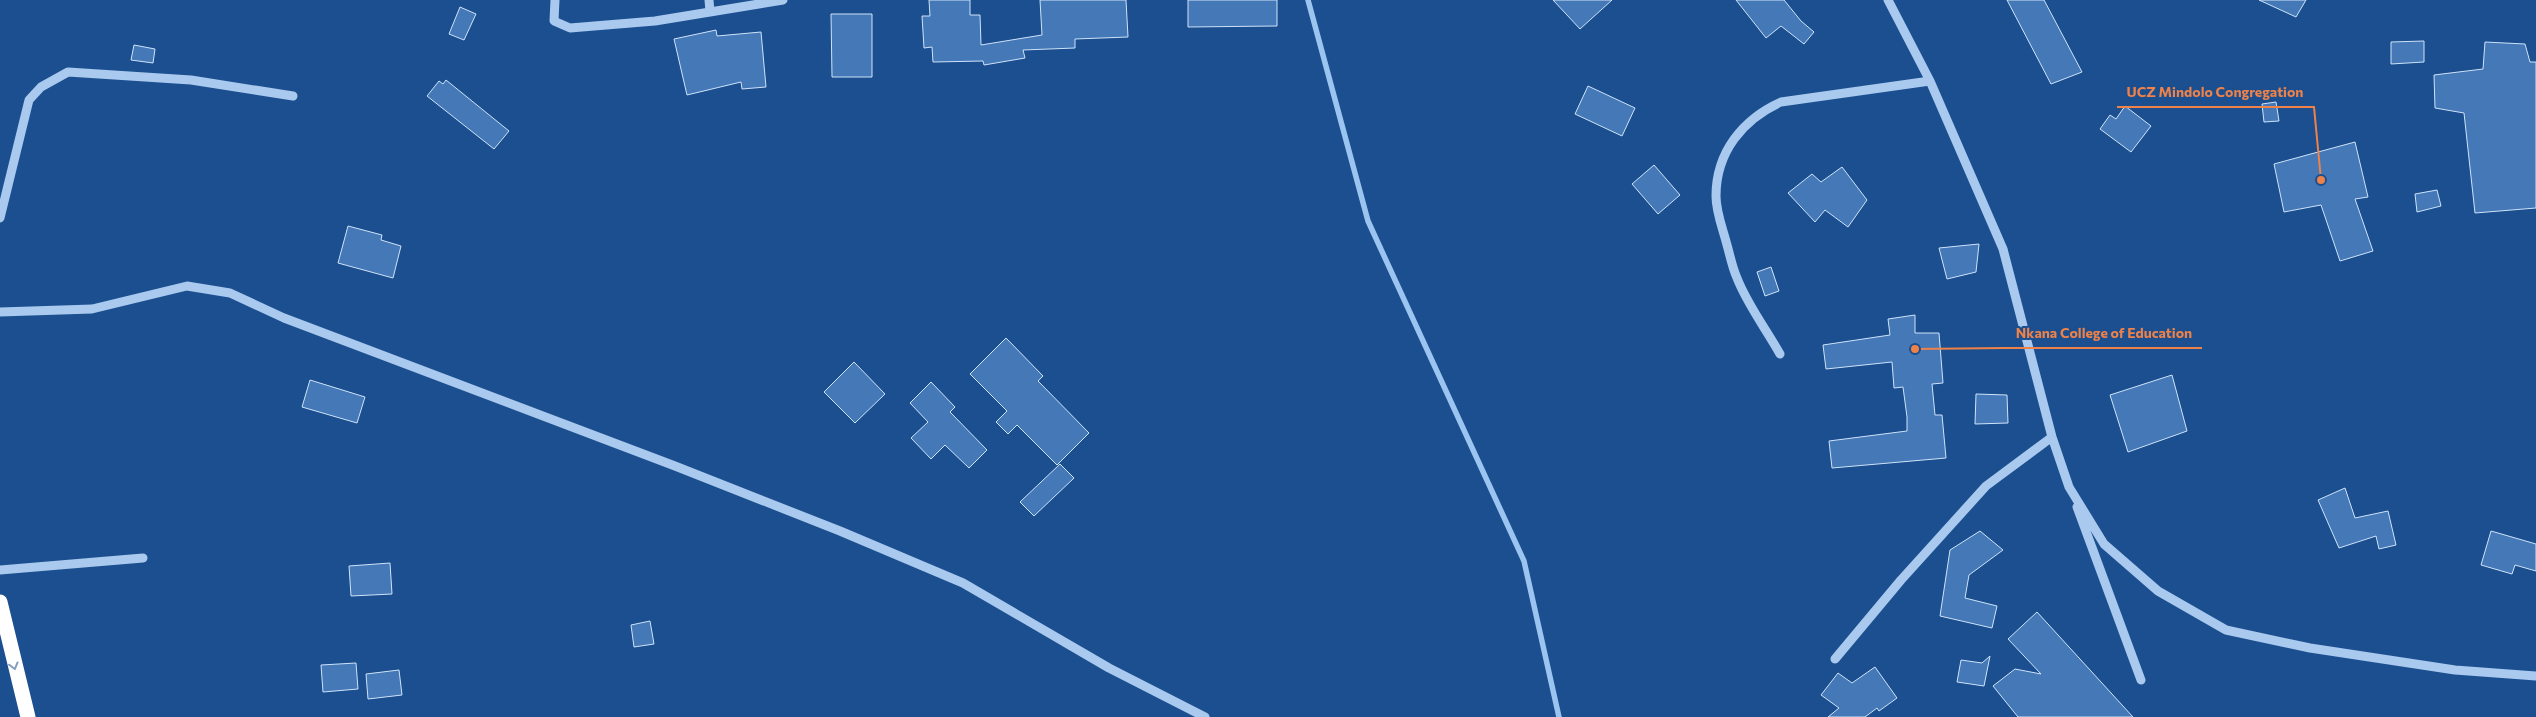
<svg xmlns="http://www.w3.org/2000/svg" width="2536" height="717" font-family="Commissioner,sans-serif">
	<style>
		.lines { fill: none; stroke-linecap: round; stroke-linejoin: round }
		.stream { stroke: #9cc4f0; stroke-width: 5.5 }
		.building { fill: #4478b7; stroke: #cfe3fa }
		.minor { stroke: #a9c9ee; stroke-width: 9 }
		.highway { stroke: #fff; stroke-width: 15 }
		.oneway { stroke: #829ec1 }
		.leader { fill: none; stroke: #ee8249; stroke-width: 2 }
		.callout-dot { fill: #ee8249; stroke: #1b4f8f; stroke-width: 2 }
		.callout-label { font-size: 14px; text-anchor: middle; font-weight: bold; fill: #ee8249; stroke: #1b4f8f; stroke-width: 4; stroke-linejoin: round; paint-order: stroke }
	</style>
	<rect width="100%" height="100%" fill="#1b4f8f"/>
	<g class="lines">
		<path class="stream" d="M 1308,0 L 1368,221 L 1524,561 L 1559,717"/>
	</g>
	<path class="building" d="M 929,0 L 970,0 L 970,15 L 980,15 L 981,45 L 1042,35 L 1040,0 L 1126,0 L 1128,37 L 1075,39 L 1075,48 L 1023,50 L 1025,58 L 984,65 L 983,61 L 933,62 L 932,47 L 924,48 L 922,16 L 930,16 Z
		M 1188,0 L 1277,0 L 1277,26 L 1188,27 Z
		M 1553,0 L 1612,0 L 1580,29 Z
		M 1736,0 L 1784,0 L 1801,21 L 1814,32 L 1804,44 L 1781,26 L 1766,38 Z
		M 2007,0 L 2044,0 L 2082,72 L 2051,84 Z
		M 2259,0 L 2306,0 L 2296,17 Z
		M 460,7 L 476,14 L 464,40 L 449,34 Z
		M 831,14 L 872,14 L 872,77 L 832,77 Z
		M 716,30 L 717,36 L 761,32 L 766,87 L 742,89 L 741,82 L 687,95 L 674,39 Z
		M 2424,41 L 2424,62 L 2391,64 L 2391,42 Z
		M 2485,42 L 2525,44 L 2530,62 L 2536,62 L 2536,208 L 2475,213 L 2464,113 L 2435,108 L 2434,75 L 2483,69 Z
		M 134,45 L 155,49 L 153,63 L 131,60 Z
		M 446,80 L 509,131 L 494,149 L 427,96 L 439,81 L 443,84 Z
		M 1588,86 L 1635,108 L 1622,136 L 1575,114 Z
		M 2276,102 L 2279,121 L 2264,122 L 2262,104 Z
		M 2125,106 L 2151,126 L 2131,152 L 2100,129 L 2110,115 L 2116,119 Z
		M 2355,142 L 2368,197 L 2355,199 L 2373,251 L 2340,261 L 2321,205 L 2284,212 L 2274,164 Z
		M 1654,165 L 1680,195 L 1658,214 L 1632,184 Z
		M 1842,167 L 1867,200 L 1848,227 L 1825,210 L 1815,222 L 1788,193 L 1812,174 L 1821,182 Z
		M 2437,190 L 2441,206 L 2417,212 L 2415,194 Z
		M 348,226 L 382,235 L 381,240 L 401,246 L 393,278 L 338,263 Z
		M 1979,244 L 1976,272 L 1947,279 L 1939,248 Z
		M 1771,267 L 1779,291 L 1765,296 L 1757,272 Z
		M 1915,315 L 1915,333 L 1939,333 L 1943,383 L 1932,384 L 1935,415 L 1942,415 L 1946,458 L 1832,468 L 1829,441 L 1907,431 L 1907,417 L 1903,387 L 1894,388 L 1892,362 L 1826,369 L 1823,345 L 1890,335 L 1888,319 Z
		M 1006,338 L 1043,376 L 1038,381 L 1089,433 L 1057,465 L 1017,425 L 1008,434 L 996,422 L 1007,411 L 970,374 Z
		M 854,362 L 885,394 L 855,423 L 824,392 Z
		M 2172,375 L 2187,431 L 2128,452 L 2110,395 Z
		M 310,380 L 365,397 L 357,423 L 302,407 Z
		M 931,382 L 955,407 L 950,412 L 987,450 L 969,468 L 945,445 L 931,459 L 911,438 L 928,422 L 910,403 Z
		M 1976,394 L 2007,395 L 2008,423 L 1975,424 Z
		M 1060,464 L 1074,478 L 1034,516 L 1020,502 Z
		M 2345,488 L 2355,518 L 2388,511 L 2396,545 L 2379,549 L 2376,536 L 2339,548 L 2318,500 Z
		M 1980,531 L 2003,550 L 1969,575 L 1965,598 L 1997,606 L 1992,628 L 1940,616 L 1950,550 Z
		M 2491,531 L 2536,544 L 2536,571 L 2515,565 L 2512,574 L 2481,565 Z
		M 390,563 L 392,594 L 351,596 L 349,566 Z
		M 2037,612 L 2133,717 L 2018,717 L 1993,686 L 2015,669 L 2041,674 L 2008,639 Z
		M 650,621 L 654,644 L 634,647 L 631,625 Z
		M 1990,656 L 1984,686 L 1957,682 L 1961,660 L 1982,663 Z
		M 356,663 L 358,689 L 323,692 L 321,665 Z
		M 1875,667 L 1897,698 L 1879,711 L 1877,708 L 1865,717 L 1828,717 L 1839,708 L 1821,695 L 1838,673 L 1852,683 Z
		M 399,670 L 402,695 L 368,699 L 366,674 Z"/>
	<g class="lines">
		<path class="minor" d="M 555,0 L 554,21 L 570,28 L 655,21 L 783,0
			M 709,0 L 710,12
			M 1888,0 L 1930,81 L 2003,249 L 2052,437 L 2069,487 L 2104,544 L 2158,591 L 2226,630 L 2310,648 L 2455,670 L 2536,676
			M 0,218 L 29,100 L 41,87 L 68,72 L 191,80 L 293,96
			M 0,312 L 92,309 L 187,286 L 230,293 L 284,318 L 675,466 L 840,531 L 963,583 L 1109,668 L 1205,717
			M 1780,354 C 1766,329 1747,304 1737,278 C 1732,267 1730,255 1727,245 C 1723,229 1716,213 1716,196 C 1716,152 1743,119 1781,102 L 1930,81
			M 2077,507 L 2141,680
			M 0,570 L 143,558
			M 1835,659 L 1901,580 L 1986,486 L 2052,437"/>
		<path class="highway" d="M 0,602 L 28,717"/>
	</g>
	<defs><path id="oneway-chevron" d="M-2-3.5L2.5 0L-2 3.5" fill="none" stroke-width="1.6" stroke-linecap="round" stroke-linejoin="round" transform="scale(1.25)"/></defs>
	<use class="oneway" href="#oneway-chevron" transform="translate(14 666) rotate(75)"/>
	<path class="leader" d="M2321 180L2314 107H2117M1915 349L2005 348H2202"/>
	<g class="callout-dot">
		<circle cx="2321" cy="180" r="5"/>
		<circle cx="1915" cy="349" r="5"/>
	</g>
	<g class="callout-label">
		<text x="2215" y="97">UCZ Mindolo Congregation</text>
		<text x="2104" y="338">Nkana College of Education</text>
	</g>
</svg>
